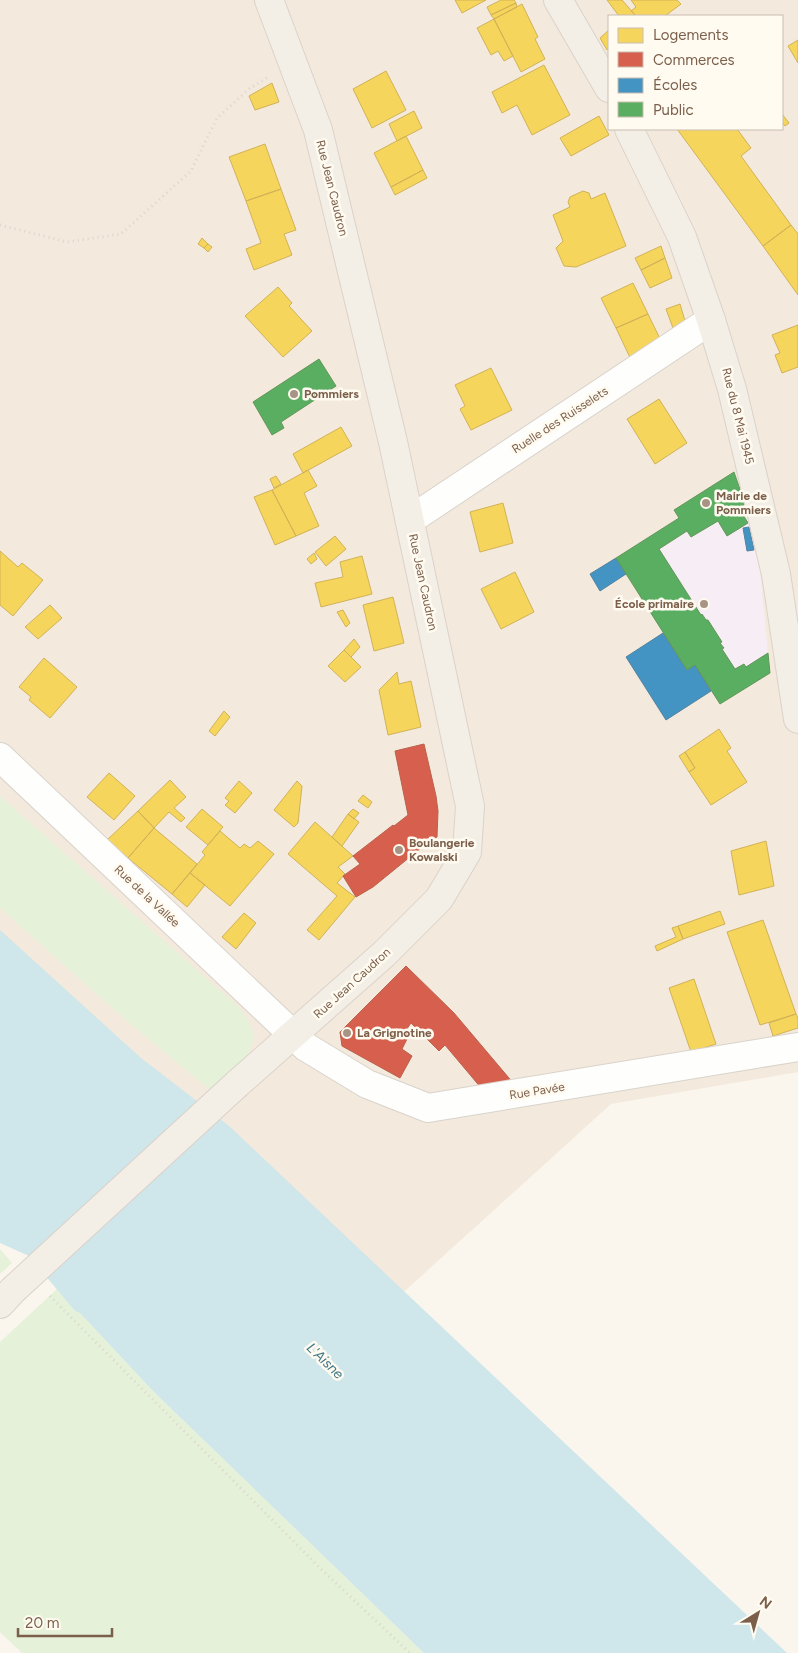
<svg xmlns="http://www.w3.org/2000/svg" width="798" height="1653" font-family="Figtree,sans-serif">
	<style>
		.residential { fill: #f3e9dc; fill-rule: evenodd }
		.education { fill: #f7edf5 }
		.green { fill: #e5f1d8 }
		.water { fill: #cfe6ea }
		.homes { fill: #f6d55c; stroke: #d1b257 }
		.shops { fill: #d6604d; stroke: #bb604c }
		.schools { fill: #4393c3; stroke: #54839f }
		.public { fill: #5aae61; stroke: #64965a }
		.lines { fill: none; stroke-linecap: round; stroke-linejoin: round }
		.minor-casing { stroke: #d9d3cc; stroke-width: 30 }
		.major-casing { stroke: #dbd2ca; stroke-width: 30 }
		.path { stroke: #ddd6cf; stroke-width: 3; stroke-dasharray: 1 4; stroke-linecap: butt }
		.minor { stroke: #fefefc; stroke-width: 28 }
		.major { stroke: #f4efe6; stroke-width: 28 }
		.major-bridge-casing { stroke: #dbd2ca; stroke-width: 30; stroke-linecap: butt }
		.major-bridge { stroke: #f4efe6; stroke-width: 28 }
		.poi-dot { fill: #a79484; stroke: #fffbf1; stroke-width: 2 }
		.labels { text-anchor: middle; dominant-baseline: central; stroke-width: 5; stroke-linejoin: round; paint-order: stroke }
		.street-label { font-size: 12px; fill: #7b5f4b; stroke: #fffbf1 }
		.poi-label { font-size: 12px; font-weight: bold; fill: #7b5f4b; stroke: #fffbf1; text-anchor: start }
		.water-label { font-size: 14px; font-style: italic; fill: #3f7787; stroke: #fffbf1 }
	</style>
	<rect width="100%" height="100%" fill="#faf6ee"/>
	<path class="residential" d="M 0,0 L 798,0 L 798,1072 L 611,1104 L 310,1377 L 0,1115 ZM 609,16 L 782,16 L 782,129 L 609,129 Z"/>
	<path class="education" d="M 734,472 L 745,504 L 760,571 L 770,673 L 720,704 L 695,665 L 687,670 L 616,558 L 679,518 L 674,510 Z"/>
	<path class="green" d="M 0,796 L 240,1008 C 245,1016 254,1028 253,1037 C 253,1060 225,1076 210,1090 L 127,1021 L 0,908 Z
		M 0,1249 L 12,1263 L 0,1274 Z
		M 57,1289 L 75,1311 L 80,1313 L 154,1392 L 424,1653 L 22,1653 L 0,1632 L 0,1342 Z"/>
	<path class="water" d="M 0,930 L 141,1058 L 228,1125 L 787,1653 L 424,1653 L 154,1392 L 80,1313 L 75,1311 L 29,1256 L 0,1243 Z"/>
	<path class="homes" d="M 455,0 L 486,0 L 462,13 Z
		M 501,0 L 514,0 L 516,3 L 491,15 L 487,7 Z
		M 607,0 L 622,0 L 636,16 L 619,16 Z
		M 631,0 L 677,0 L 681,4 L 665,16 L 636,16 L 631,11 L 636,7 Z
		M 516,3 L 517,7 L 494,19 L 491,15 Z
		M 522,4 L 538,37 L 535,39 L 545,59 L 521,72 L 494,19 Z
		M 494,19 L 513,56 L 504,61 L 498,51 L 491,55 L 477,28 Z
		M 609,30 L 609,48 L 607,50 L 600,38 Z
		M 798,40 L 798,63 L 788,46 Z
		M 544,65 L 570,115 L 532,135 L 517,105 L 502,113 L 492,92 Z
		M 386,71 L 406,110 L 372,128 L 353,89 Z
		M 272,83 L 279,102 L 255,110 L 249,96 Z
		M 414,111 L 422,128 L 397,141 L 389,124 Z
		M 782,114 L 789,123 L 785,126 L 782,122 Z
		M 599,116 L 609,135 L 571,156 L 560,138 Z
		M 677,129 L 737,129 L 751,148 L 741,156 L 791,225 L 763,246 Z
		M 406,136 L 423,170 L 391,187 L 374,153 Z
		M 265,144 L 281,189 L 246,201 L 229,157 Z
		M 423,170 L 427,178 L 395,195 L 391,187 Z
		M 281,189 L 296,230 L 284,234 L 292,255 L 254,270 L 246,249 L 261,243 L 246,201 Z
		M 583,191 L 589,193 L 591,199 L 605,193 L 626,246 L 576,267 L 564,266 L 556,248 L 563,241 L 553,215 L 570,207 L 568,202 L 570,197 Z
		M 791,225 L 798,234 L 798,295 L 763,246 Z
		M 202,238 L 208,244 L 204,248 L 198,244 Z
		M 208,244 L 212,247 L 208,252 L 204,248 Z
		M 661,246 L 665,258 L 641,270 L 635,258 Z
		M 665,258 L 672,278 L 650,288 L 641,270 Z
		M 633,283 L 648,314 L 616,328 L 601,298 Z
		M 278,287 L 292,303 L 289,306 L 312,331 L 283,357 L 245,316 Z
		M 680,304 L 688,331 L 677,339 L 666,309 Z
		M 648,314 L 664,347 L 634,366 L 616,328 Z
		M 798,325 L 798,367 L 782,373 L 775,355 L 780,353 L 772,335 Z
		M 491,368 L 512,410 L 471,430 L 460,409 L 465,406 L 455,385 Z
		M 659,399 L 687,443 L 655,464 L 627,419 Z
		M 341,427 L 352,446 L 303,473 L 293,454 Z
		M 308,470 L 317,486 L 304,493 L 319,526 L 296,536 L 272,490 Z
		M 276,476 L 281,484 L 274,488 L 270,479 Z
		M 272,490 L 296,536 L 275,545 L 254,497 Z
		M 503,503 L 513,543 L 480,552 L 470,512 Z
		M 335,536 L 346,549 L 326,566 L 315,552 Z
		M 0,551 L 18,567 L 22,563 L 43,580 L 13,616 L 0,605 Z
		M 314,553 L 317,559 L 311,564 L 307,559 Z
		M 362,556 L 372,594 L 321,607 L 315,583 L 343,577 L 340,562 Z
		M 515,572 L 534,612 L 501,629 L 481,589 Z
		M 393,597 L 404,643 L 374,651 L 363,605 Z
		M 50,605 L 62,618 L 38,639 L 25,627 Z
		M 343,610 L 350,623 L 346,627 L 337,612 Z
		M 354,639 L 360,647 L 351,657 L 344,650 Z
		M 344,650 L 361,667 L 345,682 L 328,666 Z
		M 44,658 L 77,687 L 50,718 L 29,700 L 31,697 L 19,687 Z
		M 397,672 L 399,684 L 411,681 L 421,727 L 388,735 L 379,690 Z
		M 224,711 L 230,717 L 215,736 L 209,731 Z
		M 719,729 L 731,748 L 727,751 L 747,782 L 711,805 L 689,772 L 695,768 L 685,752 Z
		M 685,752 L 695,768 L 689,772 L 679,756 Z
		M 109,773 L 135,796 L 114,820 L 87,797 Z
		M 170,780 L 186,797 L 174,808 L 185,818 L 181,822 L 169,812 L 154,828 L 138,811 Z
		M 239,781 L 252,793 L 235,813 L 225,805 L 229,801 L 225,798 Z
		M 297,781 L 302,786 L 298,823 L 294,827 L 274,810 Z
		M 363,795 L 372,802 L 368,808 L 358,801 Z
		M 202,809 L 223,827 L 208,845 L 186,827 Z
		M 353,809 L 359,813 L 354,819 L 348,814 Z
		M 138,811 L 154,828 L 128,858 L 107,840 Z
		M 348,814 L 359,822 L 342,846 L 332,837 Z
		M 315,822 L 353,856 L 338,867 L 345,874 L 337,883 L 355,897 L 319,940 L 307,930 L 337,896 L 288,854 Z
		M 154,828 L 197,864 L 172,894 L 128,858 Z
		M 220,831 L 240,848 L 244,844 L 250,848 L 258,841 L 274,854 L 230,906 L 190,873 L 205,855 L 202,852 Z
		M 766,841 L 774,886 L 739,895 L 731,851 Z
		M 190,873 L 205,885 L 187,907 L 172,894 Z
		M 720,911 L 725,924 L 683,939 L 678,926 Z
		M 244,913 L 256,923 L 236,949 L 222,937 Z
		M 763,920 L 796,1014 L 760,1025 L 727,932 Z
		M 678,926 L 683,939 L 657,951 L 655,946 L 676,937 L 672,928 Z
		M 694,979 L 716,1044 L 691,1052 L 669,988 Z
		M 796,1014 L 798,1018 L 798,1028 L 773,1036 L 769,1023 Z"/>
	<path class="shops" d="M 424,744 L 436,796 L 438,811 L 437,837 L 432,839 L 373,887 L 356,897 L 343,876 L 360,864 L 353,856 L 393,825 L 394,826 L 408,815 L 395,751 Z
		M 406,966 L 454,1013 L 514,1084 L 482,1089 L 445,1045 L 439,1051 L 411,1023 L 406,1030 L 410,1033 L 402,1049 L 412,1056 L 400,1078 L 342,1046 L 340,1032 Z"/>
	<path class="schools" d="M 749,527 L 754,550 L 747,551 L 743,528 Z
		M 616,558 L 626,574 L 600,591 L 590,574 Z
		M 663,633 L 687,670 L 695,665 L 711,691 L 666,720 L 626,657 Z"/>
	<path class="public" d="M 319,359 L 336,386 L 281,422 L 284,428 L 272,435 L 253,402 Z
		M 734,472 L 745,504 L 739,508 L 748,523 L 727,536 L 718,521 L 691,537 L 687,531 L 659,549 L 701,615 L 702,614 L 706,620 L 708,620 L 722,642 L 720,643 L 724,648 L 722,649 L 735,669 L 744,664 L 746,667 L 768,653 L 770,673 L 720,704 L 695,665 L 687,670 L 616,558 L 679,518 L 674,510 Z"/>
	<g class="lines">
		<defs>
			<path id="minor" d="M 410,520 L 711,320
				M 0,757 L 306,1047 L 367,1084 L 428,1108 L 798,1047"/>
			<path id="major" d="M 558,0 L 609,88
				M 629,129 L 682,237 L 711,320 L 732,389 L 776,574 L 798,719
				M 237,1084 L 384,954 L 439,899 L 467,852 L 470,806 L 393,442 L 318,130 L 269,0
				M 0,1304 L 13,1290"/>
		</defs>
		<use href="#minor" class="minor-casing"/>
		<use href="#major" class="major-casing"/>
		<path class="path" d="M 0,225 L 67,242 L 121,234 L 191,171 L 217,118 L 249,89 L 268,77
			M 50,1296 L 322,1570 L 410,1653"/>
		<use href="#minor" class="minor"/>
		<use href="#major" class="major"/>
		<defs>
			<path id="major-bridge" d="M 13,1290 L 237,1084"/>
		</defs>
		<use href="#major-bridge" class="major-bridge-casing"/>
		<use href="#major-bridge" class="major-bridge"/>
	</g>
	<g class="poi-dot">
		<circle cx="294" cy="394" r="5"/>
		<circle cx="706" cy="503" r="5"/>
		<circle cx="704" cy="604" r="5"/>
		<circle cx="399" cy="850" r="5"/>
		<circle cx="347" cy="1033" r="5"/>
	</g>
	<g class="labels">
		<g class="street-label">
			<text transform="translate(332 188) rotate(76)">Rue Jean Caudron</text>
			<text transform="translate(738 416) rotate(76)">Rue du 8 Mai 1945</text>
			<text transform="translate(560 420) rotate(-33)">Ruelle des Ruisselets</text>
			<text transform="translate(423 582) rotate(78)">Rue Jean Caudron</text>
			<text transform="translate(147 896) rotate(43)">Rue de la Vallée</text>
			<text transform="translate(352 983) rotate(-42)">Rue Jean Caudron</text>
			<text transform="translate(537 1091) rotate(-9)">Rue Pavée</text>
		</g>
		<g class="poi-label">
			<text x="304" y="394">Pommiers</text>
			<text x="716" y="496">Mairie de<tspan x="716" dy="14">Pommiers</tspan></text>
			<text x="694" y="604" text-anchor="end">École primaire</text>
			<text x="409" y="843">Boulangerie<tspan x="409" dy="14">Kowalski</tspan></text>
			<text x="357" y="1033">La Grignotine</text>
		</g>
		<g class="water-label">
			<text transform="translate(325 1361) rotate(44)">L'Aisne</text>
		</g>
	</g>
	<rect x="608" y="15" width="175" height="115" fill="#fffbf1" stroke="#cabdaf"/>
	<rect x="618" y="28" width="25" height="15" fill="#f6d55c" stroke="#cabdaf"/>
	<text x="653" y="40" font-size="15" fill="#7b5f4b">Logements</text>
	<rect x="618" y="52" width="25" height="15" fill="#d6604d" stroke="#cabdaf"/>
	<text x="653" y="65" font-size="15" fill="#7b5f4b">Commerces</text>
	<rect x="618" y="78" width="25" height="15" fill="#4393c3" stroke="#cabdaf"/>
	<text x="653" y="90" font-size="15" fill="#7b5f4b">Écoles</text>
	<rect x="618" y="102" width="25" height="15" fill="#5aae61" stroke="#cabdaf"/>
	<text x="653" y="115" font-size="15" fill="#7b5f4b">Public</text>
	<g transform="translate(758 1613) rotate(37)" stroke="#fffbf1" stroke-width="4" paint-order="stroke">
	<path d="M0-4L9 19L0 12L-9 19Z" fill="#7b5f4b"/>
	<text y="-8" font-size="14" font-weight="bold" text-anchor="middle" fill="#7b5f4b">N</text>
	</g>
	<path d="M18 1628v8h94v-8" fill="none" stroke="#7b5f4b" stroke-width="2.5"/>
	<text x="25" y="1628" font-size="15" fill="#7b5f4b" stroke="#fffbf1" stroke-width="4" paint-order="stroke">20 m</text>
</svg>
